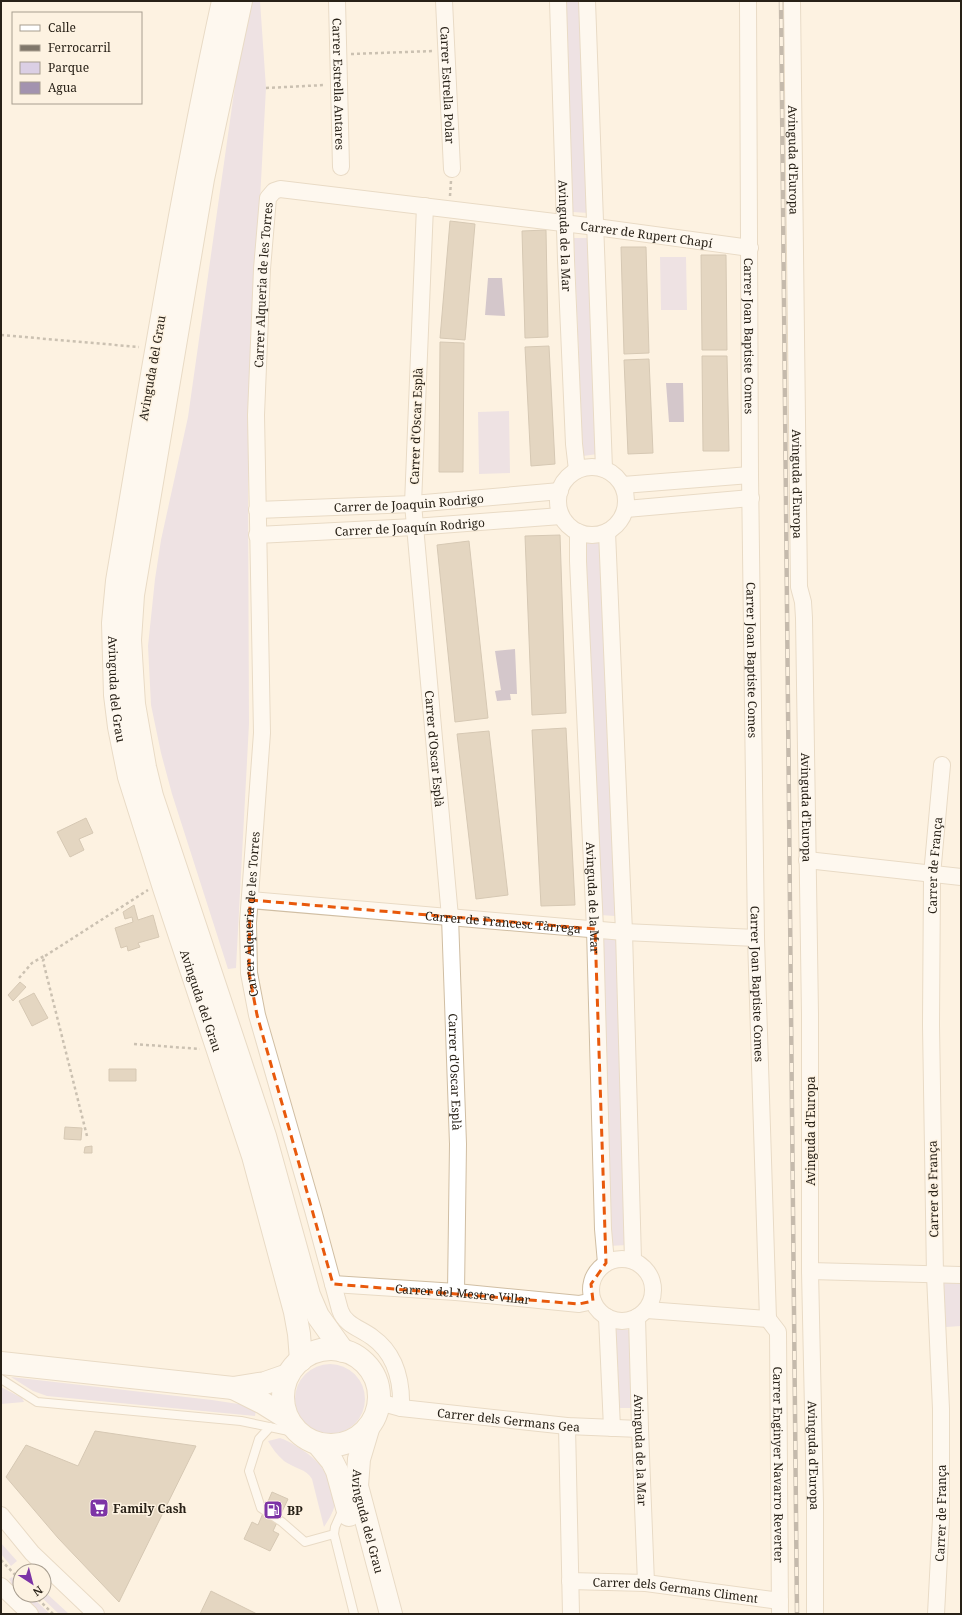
<svg xmlns="http://www.w3.org/2000/svg" width="962" height="1615" font-family="'Noto Serif',serif">
	<style>
		.green { fill: #dbcfe4 }
		.water { fill: #a393af }
		.building { fill: #c6b499; stroke: #a6957b }
		.lines { fill: none; stroke-linecap: round; stroke-linejoin: round }
		.service-casing { stroke: #d0bea3; stroke-width: 10 }
		.minor-casing { stroke: #d0bea3; stroke-width: 18 }
		.secondary-casing { stroke: #d0bea3; stroke-width: 24 }
		.path { stroke: #8e8577; stroke-width: 2.5; stroke-dasharray: 3 3; stroke-linecap: butt }
		.service { stroke: #fff; stroke-width: 8 }
		.minor { stroke: #fff; stroke-width: 16 }
		.secondary { stroke: #fff; stroke-width: 22 }
		.rail-casing { stroke: #80776b; stroke-width: 4.5 }
		.rail { stroke: #fdf2e1; stroke-width: 3; stroke-dasharray: 9; stroke-linecap: butt }
		.marked { fill: none; stroke: #e8590c; stroke-width: 3; stroke-dasharray: 8 5; stroke-linejoin: round }
		.labels { text-anchor: middle; dominant-baseline: central; stroke-width: 3; stroke-linejoin: round; paint-order: stroke }
		.street-label { font-size: 12px; fill: #282117; stroke: #fdf2e1 }
		.poi-label { font-size: 12px; font-weight: bold; fill: #282117; stroke: #fdf2e1; text-anchor: start }
	</style>
	<rect width="100%" height="100%" fill="#fdf2e1"/>
	<path class="green" d="M 249,1 L 260,1 L 266,88 L 254,312 L 248,482 L 249,724 L 236,968 L 228,969 L 172,794 L 161,753 L 151,705 L 148,646 L 155,579 L 161,540 L 188,417 L 239,57 Z
		M 566,1 L 581,1 L 589,213 L 572,212 Z
		M 574,238 L 590,238 L 598,454 L 583,456 Z
		M 660,257 L 686,257 L 687,310 L 661,310 Z
		M 509,411 L 510,473 L 479,474 L 478,412 Z
		M 600,537 L 615,916 L 600,915 L 585,538 Z
		M 600,938 L 616,938 L 627,1245 L 609,1246 Z
		M 943,1279 L 961,1280 L 961,1326 L 946,1327 Z
		M 613,1328 L 629,1330 L 632,1408 L 616,1408 Z
		M295 1399a35 35 0 1 1 70 0a35 35 0 1 1-70 0Z
		M 11,1377 L 212,1400 L 245,1405 L 256,1410 L 255,1416 L 47,1396 L 33,1391 Z
		M 1,1387 L 22,1398 L 24,1402 L 1,1404 Z
		M 280,1438 C 290,1441 312,1455 319,1464 C 326,1472 336,1489 335,1501 C 335,1510 329,1519 324,1527 L 312,1479 C 307,1469 293,1468 284,1461 C 277,1455 272,1448 268,1441 Z
		M 1,1543 L 17,1561 L 11,1566 L 1,1554 Z
		M 12,1577 L 20,1585 L 20,1595 L 30,1595 L 50,1614 L 37,1614 L 8,1585 L 11,1582 L 9,1579 Z
		M 44,1591 L 69,1614 L 59,1614 L 39,1595 L 44,1595 Z"/>
	<path class="water" d="M 488,278 L 502,278 L 505,316 L 485,315 Z
		M 666,383 L 683,383 L 684,422 L 669,422 Z
		M 515,649 L 517,694 L 510,694 L 511,700 L 497,701 L 495,691 L 501,690 L 495,651 Z"/>
	<path class="building" d="M 450,221 L 475,224 L 465,340 L 440,338 Z
		M 546,230 L 548,337 L 525,338 L 522,231 Z
		M 621,247 L 646,247 L 649,353 L 624,354 Z
		M 701,255 L 726,255 L 727,350 L 702,350 Z
		M 440,342 L 464,343 L 463,472 L 439,472 Z
		M 549,346 L 555,464 L 531,466 L 525,347 Z
		M 702,356 L 727,356 L 729,451 L 703,451 Z
		M 649,359 L 653,453 L 628,454 L 624,360 Z
		M 560,535 L 566,713 L 532,715 L 525,536 Z
		M 469,541 L 488,718 L 455,722 L 437,545 Z
		M 566,728 L 575,905 L 541,906 L 532,730 Z
		M 489,731 L 508,895 L 476,899 L 457,734 Z
		M 86,818 L 93,833 L 79,839 L 84,850 L 70,857 L 57,832 Z
		M 134,905 L 138,920 L 153,915 L 159,937 L 138,943 L 140,947 L 128,951 L 127,946 L 121,948 L 115,928 L 133,922 L 132,917 L 125,919 L 123,912 Z
		M 20,982 L 26,987 L 13,1001 L 8,995 Z
		M 34,993 L 48,1018 L 32,1026 L 19,1001 Z
		M 109,1069 L 136,1069 L 136,1081 L 109,1081 Z
		M 65,1127 L 82,1128 L 81,1140 L 64,1139 Z
		M 92,1146 L 92,1153 L 84,1153 L 85,1147 Z
		M 95,1431 L 196,1446 L 119,1602 L 58,1538 L 6,1477 L 26,1445 L 78,1466 Z
		M 272,1492 L 288,1499 L 273,1531 L 279,1534 L 270,1551 L 244,1539 L 252,1522 L 258,1525 Z
		M 211,1591 L 257,1614 L 200,1614 Z"/>
	<g class="lines">
		<defs>
			<path id="service" d="M 1,1379 L 37,1402 L 241,1421 L 298,1433
				M 270,1427 L 259,1439 L 249,1471 L 261,1508 L 282,1522 L 305,1542 L 334,1534
				M 343,1509 L 335,1527 L 334,1534 L 354,1614"/>
			<g id="minor">
				<path id="s1" d="M 337,1 L 341,167"/>
				<path id="s2" d="M 444,1 L 452,169"/>
				<path id="s3" d="M 558,1 L 566,260 L 574,444 L 577,470"/>
				<path d="M 587,1 L 604,469"/>
				<path id="s4" d="M 748,1 L 750,475 L 756,938 L 768,1319"/>
				<path id="s5" d="M 792,1 L 799,587 L 803,602 L 804,618 L 810,1014 L 810,1271 L 815,1503 L 815,1614"/>
				<path id="s6" d="M 425,206 L 413,504 L 450,917 L 458,1144 L 456,1292"/>
				<circle cx="592" cy="501" r="34"/>
				<path d="M 623,485 L 750,475"/>
				<path d="M 626,509 L 751,498"/>
				<path id="s7" d="M 257,510 L 413,504 L 560,491"/>
				<path id="s8" d="M 578,532 L 578,561 L 595,929 L 603,1229 L 606,1263"/>
				<path d="M 607,532 L 624,932 L 633,1260"/>
				<path id="s9" d="M 257,535 L 414,527 L 561,516"/>
				<path d="M 807,860 L 961,877"/>
				<path id="s10" d="M 250,900 L 624,932 L 756,938"/>
				<circle cx="622" cy="1290" r="31"/>
				<path d="M 810,1271 L 961,1275"/>
				<path id="s11" d="M 333,1284 L 456,1292 L 579,1304 L 593,1301"/>
				<path d="M 647,1310 L 768,1319"/>
				<path d="M 607,1317 L 612,1428"/>
				<path id="s12" d="M 637,1317 L 640,1429 L 646,1583"/>
				<path id="s13" d="M 768,1319 L 778,1332 L 780,1614"/>
				<path id="s14" d="M 379,1402 L 401,1408 L 567,1426 L 640,1429"/>
				<path id="s15" d="M 401,1408 C 402,1381 396,1354 372,1337 C 360,1328 345,1325 340,1310 L 313,1210 L 257,1015 L 249,973 L 248,923 L 262,733 L 256,415 L 262,269 L 268,198 L 274,191 L 280,189 L 596,227 L 750,248"/>
				<path d="M 567,1426 L 571,1614"/>
				<path d="M 1,1515 L 32,1553 L 96,1614"/>
				<path id="s16" d="M 570,1581 L 646,1583 L 780,1601"/>
				<path d="M 1,1586 L 30,1614"/>
				<path id="s17" d="M 936,1614 L 941,1519 L 941,1409 L 935,1275 L 931,1025 L 932,875 L 942,765"/>
			</g>
			<g id="secondary">
				<path id="s18" d="M 223,1 C 181,193 150,387 117,581 L 113,623 L 115,695 L 119,727 L 129,777 L 164,888 L 253,1156 L 295,1312 L 299,1334 L 301,1360"/>
				<path d="M 241,1 L 203,179 L 133,595 L 130,640 L 134,704 L 145,767 L 152,796 L 265,1136 L 309,1295 L 318,1316 L 343,1351"/>
				<circle cx="331" cy="1397" r="48"/>
				<path d="M 1,1363 L 233,1388 L 265,1383 L 288,1375"/>
				<path d="M 233,1388 L 263,1403 L 287,1418"/>
				<path id="s19" d="M 368,1429 L 359,1459 L 357,1486 L 391,1614"/>
				<path d="M 318,1444 L 332,1461 L 337,1471 L 349,1515"/>
			</g>
		</defs>
		<use href="#service" class="service-casing"/>
		<use href="#minor" class="minor-casing"/>
		<use href="#secondary" class="secondary-casing"/>
		<path class="path" d="M 351,54 L 434,51
			M 266,88 L 325,85
			M 450,196 L 451,181
			M 1,335 L 139,347
			M 19,978 L 32,963 L 44,956
			M 134,1044 L 200,1049
			M 87,1136 L 43,961 L 45,956 L 148,890
			M 1,1560 L 20,1580
			M 34,1595 L 53,1614"/>
		<use href="#service" class="service"/>
		<use href="#minor" class="minor"/>
		<use href="#secondary" class="secondary"/>
		<defs>
			<path id="rail" d="M 781,1 L 797,1614"/>
		</defs>
		<use href="#rail" class="rail-casing"/>
		<use href="#rail" class="rail"/>
	</g>
	<path d="M0 0H962V1615H0ZM 250,900 L 595,929 L 606,1263 L 591,1284 L 593,1301 L 579,1304 L 333,1284 L 257,1015 L 249,973 Z" fill="#fdf2e1" fill-opacity=".55" fill-rule="evenodd"/>
	<path class="marked" d="M 250,900 L 595,929 L 606,1263 L 591,1284 L 593,1301 L 579,1304 L 333,1284 L 257,1015 L 249,973 Z"/>
	<defs>
		<symbol id="supermarket-square" viewBox="-11 -11 22 22"><rect x="-9" y="-9" width="18" height="18" rx="4" fill="#7d34a6" stroke="#fdf2e1"/><path d="M-6-5.5h2.5l.6 2H6L4.5 2H-2.5L-4.4-4H-6ZM-1.5 3.2a1.3 1.3 0 1 0 .1 0ZM3 3.2a1.3 1.3 0 1 0 .1 0Z" fill="#fff"/></symbol>
		<symbol id="fuel-square" viewBox="-11 -11 22 22"><rect x="-9" y="-9" width="18" height="18" rx="4" fill="#7d34a6" stroke="#fdf2e1"/><path d="M-5.5-6h7V0h2V4h1.3V-2.5L3-4.5l.8-.8L6-3V5H2.5V1h-1V6h-7ZM-4.2-4.7v3.2H.2V-4.7Z" fill="#fff"/></symbol>
	</defs>
	<g fill-rule="evenodd">
		<use href="#supermarket-square" x="88" y="1497" width="22" height="22"/>
		<use href="#fuel-square" x="262" y="1499" width="22" height="22"/>
	</g>
	<g class="labels">
		<g class="street-label">
			<text stroke="none"><textPath href="#s1" startOffset="83">Carrer Estrella Antares</textPath></text>
			<text stroke="none"><textPath href="#s2" startOffset="84">Carrer Estrella Polar</textPath></text>
			<text stroke="none"><textPath href="#s5" startOffset="159">Avinguda d'Europa</textPath></text>
			<text stroke="none"><textPath href="#s15" startOffset="1633">Carrer de Rupert Chapí</textPath></text>
			<text stroke="none"><textPath href="#s3" startOffset="235">Avinguda de la Mar</textPath></text>
			<text stroke="none"><textPath href="#s15" startOffset="1161">Carrer Alqueria de les Torres</textPath></text>
			<text stroke="none"><textPath href="#s4" startOffset="335">Carrer Joan Baptiste Comes</textPath></text>
			<text transform="translate(152 368) rotate(-80)">Avinguda del Grau</text>
			<text transform="translate(416 426) rotate(-88)">Carrer d'Oscar Esplà</text>
			<text stroke="none"><textPath href="#s5" startOffset="483">Avinguda d'Europa</textPath></text>
			<text stroke="none"><textPath href="#s7" startOffset="152">Carrer de Joaquin Rodrigo</textPath></text>
			<text stroke="none"><textPath href="#s9" startOffset="153">Carrer de Joaquín Rodrigo</textPath></text>
			<text stroke="none"><textPath href="#s4" startOffset="659">Carrer Joan Baptiste Comes</textPath></text>
			<text stroke="none"><textPath href="#s18" startOffset="698">Avinguda del Grau</textPath></text>
			<text stroke="none"><textPath href="#s6" startOffset="544">Carrer d'Oscar Esplà</textPath></text>
			<text stroke="none"><textPath href="#s5" startOffset="807">Avinguda d'Europa</textPath></text>
			<text stroke="none"><textPath href="#s17" startOffset="749">Carrer de França</textPath></text>
			<text stroke="none"><textPath href="#s8" startOffset="366">Avinguda de la Mar</textPath></text>
			<text stroke="none"><textPath href="#s15" startOffset="531">Carrer Alqueria de les Torres</textPath></text>
			<text stroke="none"><textPath href="#s10" startOffset="254">Carrer de Francesc Tàrrega</textPath></text>
			<text stroke="none"><textPath href="#s4" startOffset="983">Carrer Joan Baptiste Comes</textPath></text>
			<text stroke="none"><textPath href="#s18" startOffset="1022">Avinguda del Grau</textPath></text>
			<text stroke="none"><textPath href="#s6" startOffset="868">Carrer d'Oscar Esplà</textPath></text>
			<text transform="translate(810 1131) rotate(-90)">Avinguda d'Europa</text>
			<text transform="translate(933 1189) rotate(-91)">Carrer de França</text>
			<text stroke="none"><textPath href="#s11" startOffset="130">Carrer del Mestre Villar</textPath></text>
			<text stroke="none"><textPath href="#s14" startOffset="131">Carrer dels Germans Gea</textPath></text>
			<text stroke="none"><textPath href="#s12" startOffset="133">Avinguda de la Mar</textPath></text>
			<text stroke="none"><textPath href="#s5" startOffset="1455">Avinguda d'Europa</textPath></text>
			<text stroke="none"><textPath href="#s13" startOffset="149">Carrer Enginyer Navarro Reverter</textPath></text>
			<text stroke="none"><textPath href="#s17" startOffset="101">Carrer de França</textPath></text>
			<text stroke="none"><textPath href="#s19" startOffset="95">Avinguda del Grau</textPath></text>
			<text stroke="none"><textPath href="#s16" startOffset="106">Carrer dels Germans Climent</textPath></text>
		</g>
		<g class="poi-label">
			<text x="113" y="1508">Family Cash</text>
			<text x="287" y="1510">BP</text>
		</g>
	</g>
	<rect width="962" height="1615" fill="none" stroke="#282117" stroke-width="4"/>
	<rect x="12" y="12" width="130" height="92" fill="#fdf2e1" stroke="#a89e90"/>
	<rect x="20" y="25" width="20" height="6" fill="#ffffff" stroke="#a89e90"/>
	<text x="48" y="32" font-size="12" fill="#282117">Calle</text>
	<rect x="20" y="45" width="20" height="6" fill="#80776b" stroke="#a89e90"/>
	<text x="48" y="52" font-size="12" fill="#282117">Ferrocarril</text>
	<rect x="20" y="62" width="20" height="12" fill="#dbcfe4" stroke="#a89e90"/>
	<text x="48" y="72" font-size="12" fill="#282117">Parque</text>
	<rect x="20" y="82" width="20" height="12" fill="#a393af" stroke="#a89e90"/>
	<text x="48" y="92" font-size="12" fill="#282117">Agua</text>
	<g transform="translate(32 1583) rotate(144)"><circle r="19" fill="#fdf2e1" stroke="#a89e90"/>
	<path d="M0-3L7 15L0 10L-7 15Z" fill="#7d34a6"/>
	<text y="-6" font-size="11" font-weight="bold" text-anchor="middle" fill="#282117">N</text>
	</g>
</svg>
